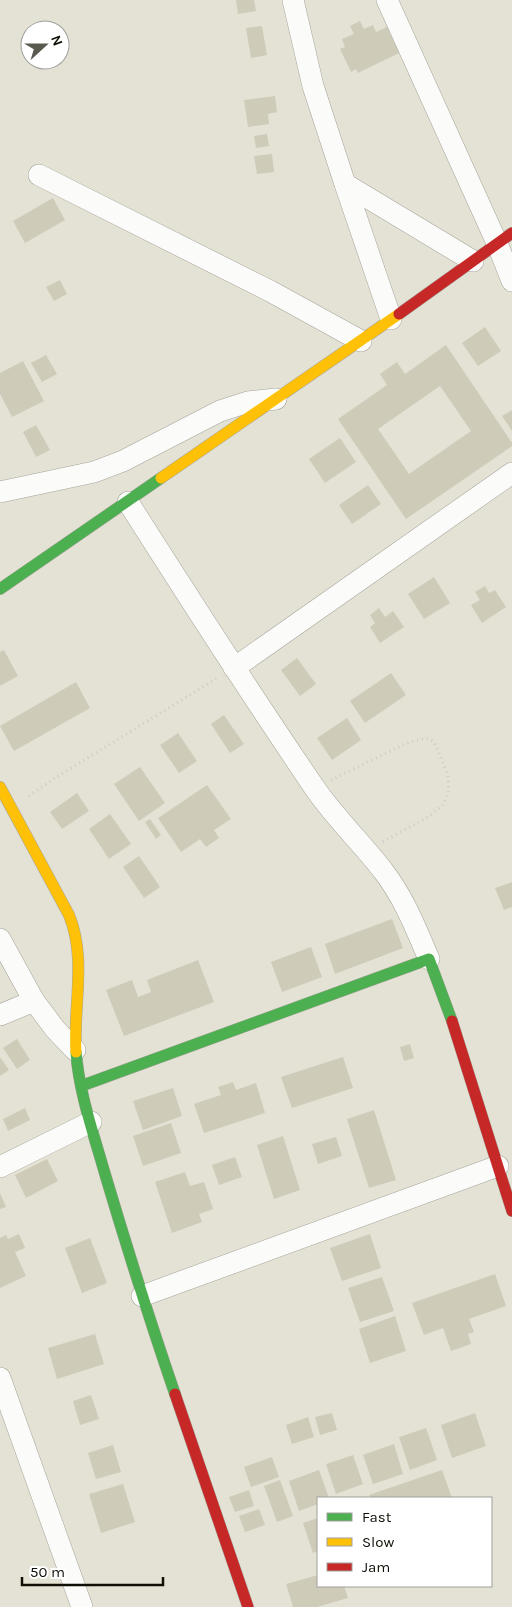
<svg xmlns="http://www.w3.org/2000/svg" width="512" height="1607" font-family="Karla,sans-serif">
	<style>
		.building { fill: #cecbb9; fill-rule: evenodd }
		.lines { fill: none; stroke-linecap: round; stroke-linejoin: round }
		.street-casing { stroke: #a6a49b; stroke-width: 22 }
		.fast-casing { stroke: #a6a49b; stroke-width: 12 }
		.slow-casing { stroke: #a6a49b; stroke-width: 12 }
		.jam-casing { stroke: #a6a49b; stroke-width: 12 }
		.path { stroke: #cccbc7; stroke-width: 3; stroke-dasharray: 1 4; stroke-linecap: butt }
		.street { stroke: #fbfbf9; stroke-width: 21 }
		.fast { stroke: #4caf50; stroke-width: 11 }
		.slow { stroke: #ffc107; stroke-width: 11 }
		.jam { stroke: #c62828; stroke-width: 11 }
	</style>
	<rect width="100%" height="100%" fill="#e4e2d5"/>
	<path class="building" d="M 236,0 L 254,0 L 256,11 L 238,14 Z
		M 360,21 L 364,29 L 373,25 L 376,32 L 387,27 L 399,53 L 358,73 L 356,69 L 351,72 L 340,49 L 345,47 L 342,39 L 354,34 L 350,26 Z
		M 262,26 L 267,55 L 251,58 L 246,28 Z
		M 275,96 L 277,112 L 268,114 L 269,124 L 248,127 L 244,100 Z
		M 267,134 L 269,146 L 256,148 L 254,136 Z
		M 272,154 L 274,172 L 257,174 L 254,156 Z
		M 53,198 L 65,220 L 25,243 L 13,221 Z
		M 60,280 L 67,294 L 54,301 L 46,287 Z
		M 485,327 L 501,351 L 478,366 L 462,343 Z
		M 446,345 L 512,443 L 512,446 L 406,519 L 338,419 L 387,385 L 380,374 L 397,362 L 405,374 ZM 440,386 L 471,431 L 409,474 L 378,429 Z
		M 46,355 L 57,374 L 42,382 L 31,363 Z
		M 23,361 L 44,401 L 12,417 L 0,394 L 0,373 Z
		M 512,410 L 512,431 L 502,416 Z
		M 36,425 L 50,450 L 36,457 L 23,432 Z
		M 340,438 L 356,462 L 325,483 L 309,459 Z
		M 368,485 L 381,504 L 352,524 L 339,505 Z
		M 434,577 L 450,603 L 424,619 L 408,594 Z
		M 485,586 L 489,593 L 495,590 L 506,607 L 482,623 L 471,605 L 480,600 L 475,592 Z
		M 379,608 L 385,617 L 393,611 L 404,627 L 380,643 L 370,627 L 375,623 L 370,615 Z
		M 4,650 L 18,676 L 0,686 L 0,652 Z
		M 297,658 L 316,684 L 300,696 L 281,670 Z
		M 391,673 L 406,695 L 365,723 L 350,701 Z
		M 76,682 L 90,708 L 14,751 L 0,726 Z
		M 224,715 L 244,744 L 230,753 L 211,724 Z
		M 347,718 L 361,740 L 332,760 L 317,738 Z
		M 178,733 L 197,761 L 179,773 L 160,745 Z
		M 140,767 L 165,803 L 139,821 L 114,784 Z
		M 207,785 L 231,819 L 214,830 L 219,838 L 206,847 L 200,839 L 181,852 L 158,818 Z
		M 77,793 L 89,811 L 62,829 L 50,812 Z
		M 110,814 L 131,844 L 109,859 L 89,829 Z
		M 150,819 L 161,835 L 156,839 L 145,822 Z
		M 139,856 L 160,887 L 144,898 L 123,867 Z
		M 512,882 L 512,907 L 504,910 L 495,888 Z
		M 392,919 L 403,948 L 335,974 L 325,944 Z
		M 311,947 L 322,977 L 282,992 L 271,962 Z
		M 198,960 L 214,1002 L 124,1036 L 106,990 L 132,980 L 138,997 L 151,992 L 147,980 Z
		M 17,1039 L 30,1060 L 17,1069 L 3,1048 Z
		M 410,1044 L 414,1058 L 404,1061 L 400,1047 Z
		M 0,1057 L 9,1070 L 0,1076 Z
		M 343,1057 L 353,1088 L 292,1108 L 281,1077 Z
		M 233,1082 L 236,1090 L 256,1083 L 265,1113 L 204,1133 L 194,1104 L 221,1095 L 218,1087 Z
		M 173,1088 L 182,1116 L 143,1130 L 133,1101 Z
		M 25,1108 L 30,1120 L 8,1131 L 3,1119 Z
		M 374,1110 L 396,1180 L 369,1188 L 347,1119 Z
		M 171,1123 L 181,1153 L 143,1166 L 133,1136 Z
		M 283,1136 L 300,1190 L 274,1199 L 257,1145 Z
		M 336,1137 L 342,1156 L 318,1164 L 312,1144 Z
		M 235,1157 L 242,1177 L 219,1185 L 212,1165 Z
		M 47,1159 L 58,1181 L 26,1198 L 15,1175 Z
		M 185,1172 L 190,1186 L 204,1182 L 213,1209 L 199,1214 L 202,1222 L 172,1233 L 155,1182 Z
		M 0,1193 L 6,1207 L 0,1209 Z
		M 19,1234 L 25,1248 L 15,1252 L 26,1276 L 0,1288 L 0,1238 L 6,1235 L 8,1239 Z
		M 370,1234 L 381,1268 L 342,1281 L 330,1248 Z
		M 90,1238 L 107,1283 L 82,1293 L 65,1248 Z
		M 495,1274 L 506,1306 L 469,1319 L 474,1332 L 468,1334 L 471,1344 L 451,1351 L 443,1328 L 424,1335 L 412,1303 Z
		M 382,1277 L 394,1311 L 360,1322 L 348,1288 Z
		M 395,1316 L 406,1351 L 370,1363 L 359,1329 Z
		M 95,1334 L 104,1364 L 57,1379 L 48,1348 Z
		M 91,1395 L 99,1419 L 80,1425 L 73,1401 Z
		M 332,1413 L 337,1430 L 320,1435 L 315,1417 Z
		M 475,1413 L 486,1446 L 452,1458 L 441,1425 Z
		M 308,1417 L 314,1437 L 292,1444 L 286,1425 Z
		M 426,1428 L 437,1460 L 410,1470 L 399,1437 Z
		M 394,1444 L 403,1474 L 373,1484 L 363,1455 Z
		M 113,1445 L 121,1472 L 96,1479 L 88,1453 Z
		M 353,1455 L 363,1484 L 336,1494 L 326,1464 Z
		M 272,1457 L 279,1477 L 251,1487 L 244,1467 Z
		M 319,1470 L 329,1498 L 318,1498 L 318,1504 L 299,1511 L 289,1481 Z
		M 442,1470 L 452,1498 L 371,1498 L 369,1495 Z
		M 280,1480 L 293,1516 L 277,1522 L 264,1486 Z
		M 123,1484 L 135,1522 L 101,1533 L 89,1494 Z
		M 249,1490 L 254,1506 L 235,1512 L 229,1497 Z
		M 259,1509 L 265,1525 L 245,1532 L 239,1516 Z
		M 318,1518 L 318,1551 L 313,1553 L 303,1523 Z
		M 318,1575 L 318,1586 L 344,1586 L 348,1598 L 317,1607 L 293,1607 L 286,1584 Z"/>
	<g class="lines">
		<defs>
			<path id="street" d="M 293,0 L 313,86 L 345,184
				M 387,0 L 497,243 L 512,281
				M 39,175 L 270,291 L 361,341
				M 391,319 L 345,184 L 473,261
				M 0,492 L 94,472 L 123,461 L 220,411 L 248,402 L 276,399
				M 128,502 C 189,598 250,693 314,787 C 335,818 362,843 384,872 C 404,898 416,929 429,959
				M 234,668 L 512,473
				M 0,939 L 34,1001 L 55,1029 L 75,1050
				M 0,1015 L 34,1001
				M 0,1167 L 91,1122
				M 142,1296 L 498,1166
				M 0,1378 L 82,1607"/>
			<path id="fast" d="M 0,589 L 161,478
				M 76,1052 C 79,1093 94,1135 105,1174 C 127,1248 150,1321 175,1394
				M 81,1086 L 429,959 L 452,1021"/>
			<path id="slow" d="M 161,478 L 399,314
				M 0,787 L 69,915 C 87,959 73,1006 76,1052"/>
			<path id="jam" d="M 399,314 L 512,233
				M 452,1021 L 512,1211
				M 175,1394 L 248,1607"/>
		</defs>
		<use href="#street" class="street-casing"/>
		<use href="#fast" class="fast-casing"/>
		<use href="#slow" class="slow-casing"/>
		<use href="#jam" class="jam-casing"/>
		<path class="path" d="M 331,780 L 407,743 L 426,738 L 433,741 L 438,750 L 448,776 L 449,790 L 444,804 L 428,817 L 382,842
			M 29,796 L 55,778 L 219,677"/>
		<use href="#street" class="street"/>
		<use href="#fast" class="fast"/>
		<use href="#slow" class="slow"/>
		<use href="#jam" class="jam"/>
	</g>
	<rect x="317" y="1497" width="175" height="90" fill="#ffffff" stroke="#9f9f9c"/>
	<rect x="327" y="1513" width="25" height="8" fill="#4caf50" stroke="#9f9f9c"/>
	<text x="362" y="1522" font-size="15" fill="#100f07">Fast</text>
	<rect x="327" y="1538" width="25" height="8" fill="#ffc107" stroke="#9f9f9c"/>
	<text x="362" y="1547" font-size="15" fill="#100f07">Slow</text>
	<rect x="327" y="1563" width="25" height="8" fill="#c62828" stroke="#9f9f9c"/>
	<text x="362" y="1572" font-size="15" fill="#100f07">Jam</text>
	<g transform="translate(45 45) rotate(69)"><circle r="24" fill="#ffffff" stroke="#9f9f9c"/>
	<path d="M0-4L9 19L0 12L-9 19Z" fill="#5a594f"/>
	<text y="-8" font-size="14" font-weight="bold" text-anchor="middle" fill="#100f07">N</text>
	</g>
	<path d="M22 1577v8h141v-8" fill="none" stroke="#100f07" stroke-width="2.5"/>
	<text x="30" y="1577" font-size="15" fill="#100f07" stroke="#ffffff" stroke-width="4" paint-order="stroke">50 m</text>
</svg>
